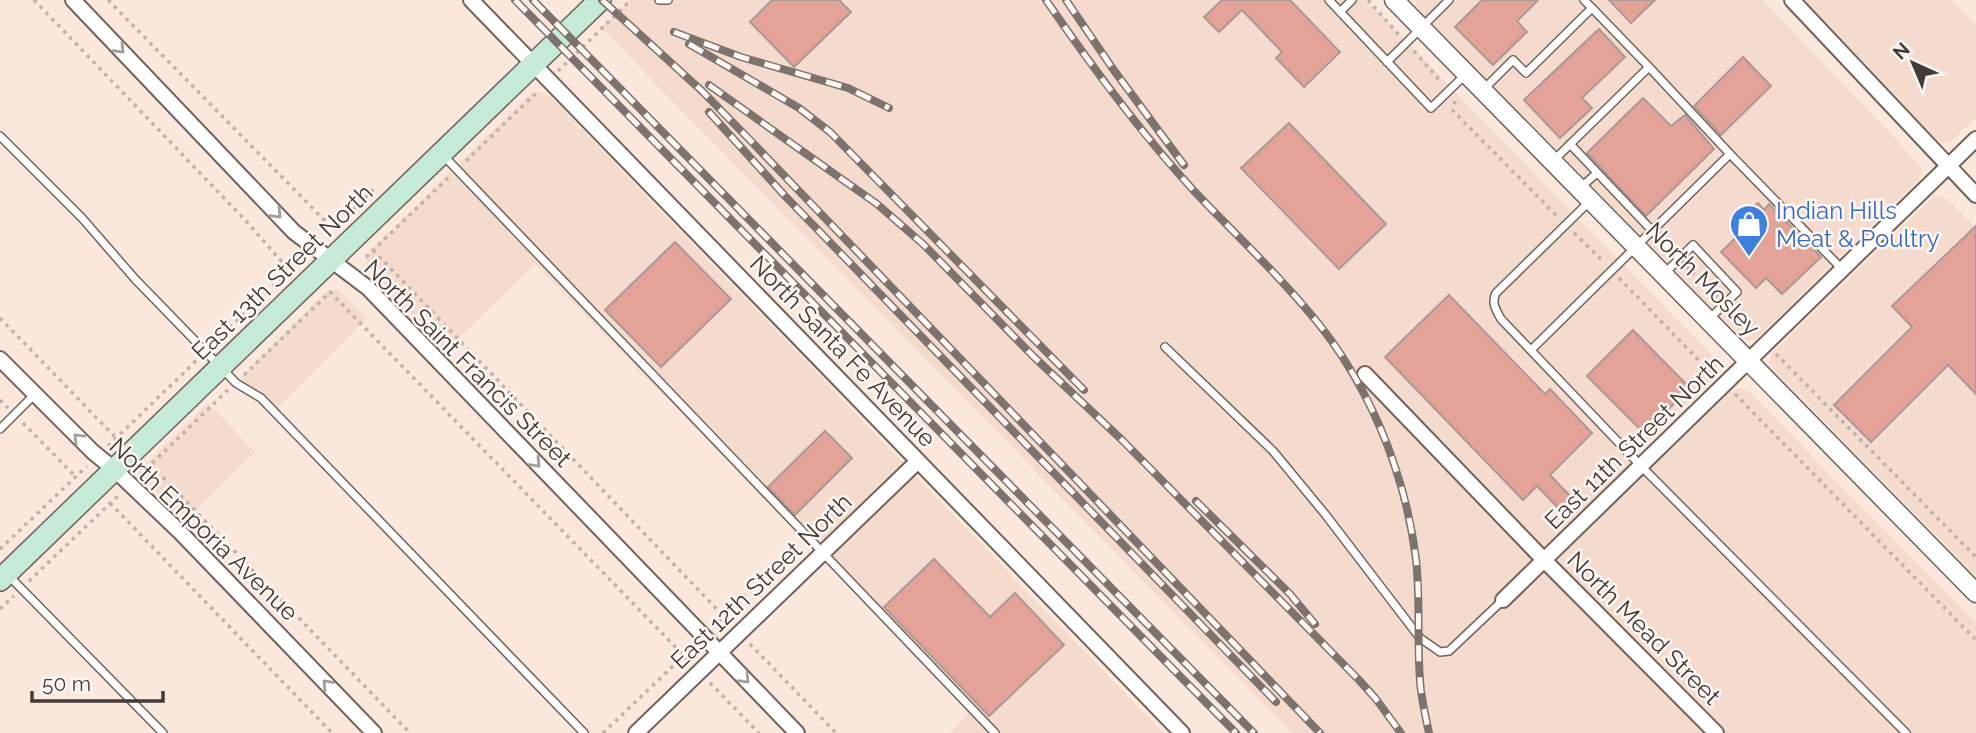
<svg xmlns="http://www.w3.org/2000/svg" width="1976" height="733" font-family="Raleway,sans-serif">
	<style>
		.built { fill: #f4dbcd }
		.building { fill: #e3a398; stroke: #ac9895; stroke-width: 2 }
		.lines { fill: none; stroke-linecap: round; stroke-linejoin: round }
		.service-casing { stroke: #72635a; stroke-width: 10 }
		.minor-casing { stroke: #72635a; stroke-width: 18 }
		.tertiary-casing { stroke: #72635a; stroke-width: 21 }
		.secondary-casing { stroke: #72635a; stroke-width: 24 }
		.path { stroke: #c0b1a9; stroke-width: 3.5; stroke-dasharray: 3.5 5; stroke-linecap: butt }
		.service { stroke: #fff; stroke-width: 7 }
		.minor { stroke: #fff; stroke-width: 14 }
		.tertiary { stroke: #fff; stroke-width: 18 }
		.secondary { stroke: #c5ead8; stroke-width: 21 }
		.rail-casing { stroke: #7d736c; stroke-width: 8 }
		.rail { stroke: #fff7f3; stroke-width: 5; stroke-dasharray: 16; stroke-linecap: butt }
		.oneway { stroke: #a09d9b }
		.labels { text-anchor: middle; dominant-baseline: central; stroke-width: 5; stroke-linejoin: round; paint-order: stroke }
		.shop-label { font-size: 24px; fill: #366cbe; stroke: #fff7f3; text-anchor: start }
		.street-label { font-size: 24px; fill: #423b37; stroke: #fff7f3 }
	</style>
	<rect width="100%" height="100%" fill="#fae8dd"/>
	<path class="built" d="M 630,0 L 1366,0 L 1716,360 L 1717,370 L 1713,378 L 1637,453 L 1651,468 L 1729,392 L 1738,388 L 1747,390 L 1976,623 L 1976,733 L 1292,733 L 601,28 Z
		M 1415,0 L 1763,0 L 1920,165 L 1922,172 L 1918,180 L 1755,340 L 1746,340 L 1739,335 L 1419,10 Z
		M 1801,0 L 1952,0 L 1976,25 L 1976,117 L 1950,142 L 1942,143 L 1932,137 Z
		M 538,91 L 554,100 L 1163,733 L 950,733 L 972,710 L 535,264 L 445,351 L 367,268 L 365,258 L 371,250 L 530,94 Z
		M 1935,195 L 1941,196 L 1948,200 L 1976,228 L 1976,576 L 1774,370 L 1769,362 L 1771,354 L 1778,347 Z
		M 337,289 L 367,318 L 274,411 L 241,377 L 327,291 Z
		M 208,403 L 255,452 L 184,522 L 144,480 L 142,473 L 145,465 Z"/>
	<path class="building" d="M 772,0 L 839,0 L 851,12 L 794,67 L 750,22 Z
		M 1222,0 L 1290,0 L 1340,52 L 1304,87 L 1276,58 L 1282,52 L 1242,10 L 1219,32 L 1204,17 Z
		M 1482,0 L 1538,0 L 1517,21 L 1527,32 L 1493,65 L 1455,27 Z
		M 1609,0 L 1655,0 L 1631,23 Z
		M 1599,29 L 1625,57 L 1582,98 L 1592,108 L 1560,138 L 1524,100 Z
		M 1743,57 L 1771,86 L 1721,135 L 1694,106 Z
		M 1643,98 L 1671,126 L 1685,115 L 1714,149 L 1646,216 L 1587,153 Z
		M 1289,123 L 1386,224 L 1339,269 L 1241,168 Z
		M 1758,203 L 1764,210 L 1769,204 L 1821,257 L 1782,294 L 1766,278 L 1756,288 L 1721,252 L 1752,222 L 1745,215 Z
		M 1976,226 L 1976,394 L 1948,365 L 1871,442 L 1834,405 L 1912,327 L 1892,306 Z
		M 675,242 L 731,299 L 661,367 L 605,310 Z
		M 1449,295 L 1545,394 L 1550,389 L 1592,433 L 1550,475 L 1573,499 L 1560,510 L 1537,486 L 1523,500 L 1385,357 Z
		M 1633,330 L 1690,388 L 1644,433 L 1587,376 Z
		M 825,431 L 852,458 L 795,515 L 768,487 Z
		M 934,559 L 990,617 L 1015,593 L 1064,645 L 989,716 L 884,607 Z"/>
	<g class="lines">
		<defs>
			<path id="service" d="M 659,0 L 668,0
				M 1329,0 L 1431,108 L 1465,75
				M 1584,0 L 1592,8
				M 1340,12 L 1352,0
				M 1387,62 L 1449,0
				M 1483,90 L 1513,60 L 1526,73 L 1592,8 L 1649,67
				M 0,136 L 82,218 L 135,279 L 236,383 L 261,398 L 584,733
				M 1570,144 L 1679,259
				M 442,154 L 995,733
				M 1730,154 L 1842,269
				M 1580,188 L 1597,173
				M 1589,202 L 1496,293 C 1491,303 1496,310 1501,319 L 1641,466 L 1906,733
				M 1664,274 L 1693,245 L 1737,292 L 1710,318
				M 1165,347 L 1273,451 L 1325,514 L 1420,638 L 1440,652 L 1449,651 L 1503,600
				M 1531,350 L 1730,154 L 1649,67 L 1554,160
				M 0,429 L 35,394
				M 9,576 L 163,733"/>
			<path id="minor" d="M 73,0 L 294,232 L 368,288 L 797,733
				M 471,0 L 1182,733
				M 1792,0 L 1976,195
				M 0,359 L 93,452 L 115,470 L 180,532 L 374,733
				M 1365,374 L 1545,561 L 1716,733
				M 1503,600 L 1976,139
				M 636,733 L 918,461"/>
			<path id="tertiary" d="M 1394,0 L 1976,593"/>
			<path id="secondary" d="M 0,580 L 600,0"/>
		</defs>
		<use href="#service" class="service-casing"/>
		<use href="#minor" class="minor-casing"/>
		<use href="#tertiary" class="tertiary-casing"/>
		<use href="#secondary" class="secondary-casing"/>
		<path class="path" d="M 34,0 L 247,222 L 289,270 L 213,344
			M 108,0 L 333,229 L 375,188
			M 1368,0 L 1399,35
			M 1414,51 L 1441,82
			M 558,71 L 631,0
			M 1455,101 L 1453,111 L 1559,218
			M 466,161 L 538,91
			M 1574,233 L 1604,262
			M 373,250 L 730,623
			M 366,257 L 450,176
			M 1686,266 L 1718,297
			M 1619,278 L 1713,375
			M 1734,312 L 1756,334
			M 0,318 L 116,438
			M 1776,354 L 1976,557
			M 244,375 L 330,292 L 690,662
			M 1735,394 L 1976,640
			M 0,400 L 8,408
			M 23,423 L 76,477
			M 108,446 L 198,359
			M 151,465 L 410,733
			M 140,475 L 228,390
			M 110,503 L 332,733
			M 0,549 L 87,466
			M 29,581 L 120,494
			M 0,609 L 14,596
			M 713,627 L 798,545
			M 750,644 L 836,733
			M 710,683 L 759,733
			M 603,733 L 693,647"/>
		<use href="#service" class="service"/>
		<use href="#minor" class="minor"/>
		<use href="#tertiary" class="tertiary"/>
		<use href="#secondary" class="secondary"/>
		<defs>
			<path id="rail" d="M 515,0 L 1236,733
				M 533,0 L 1254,733
				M 602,0 L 702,91 L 749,139 L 1320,733
				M 1046,0 C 1092,67 1140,132 1195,192 C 1236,235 1280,276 1318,323 C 1351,364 1379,417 1395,467 C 1405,496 1412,528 1416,559 C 1421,603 1416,648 1421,691 C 1423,705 1426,719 1429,733
				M 1066,0 L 1113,69 L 1184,165
				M 674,32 L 741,57 L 848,88 L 889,108
				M 689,44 L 799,108 L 830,132 L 1084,390
				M 709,85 L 877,204 L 923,244 L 1034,357 L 1122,440 L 1359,680 L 1376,699 L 1401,733
				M 709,112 L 785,196 L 1276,702
				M 1196,501 L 1290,594 L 1315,624"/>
		</defs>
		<use href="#rail" class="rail-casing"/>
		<use href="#rail" class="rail"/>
	</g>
	<defs><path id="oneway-chevron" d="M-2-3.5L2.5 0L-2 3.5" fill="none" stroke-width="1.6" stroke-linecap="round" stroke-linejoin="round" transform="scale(1.75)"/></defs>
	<g class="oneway">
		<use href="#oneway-chevron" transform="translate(120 49) rotate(46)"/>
		<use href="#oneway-chevron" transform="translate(277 214) rotate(46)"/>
		<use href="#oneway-chevron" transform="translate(78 438) rotate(-135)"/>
		<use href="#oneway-chevron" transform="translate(536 463) rotate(46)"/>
		<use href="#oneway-chevron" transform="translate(745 679) rotate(46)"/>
		<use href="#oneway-chevron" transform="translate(327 684) rotate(-134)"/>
	</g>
	<defs>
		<symbol id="shop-pin" viewBox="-11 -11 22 30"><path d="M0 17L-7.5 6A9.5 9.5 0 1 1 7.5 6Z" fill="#3f7fe0" stroke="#fff7f3"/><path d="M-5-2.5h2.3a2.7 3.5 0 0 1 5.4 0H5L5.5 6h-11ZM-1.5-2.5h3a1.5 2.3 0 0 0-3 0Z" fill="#fff"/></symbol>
	</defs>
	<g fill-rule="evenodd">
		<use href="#shop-pin" x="1727" y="202" width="44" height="60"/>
	</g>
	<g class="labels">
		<g class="shop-label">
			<text x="1776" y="210">Indian Hills<tspan x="1776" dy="28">Meat &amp; Poultry</tspan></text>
		</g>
		<g class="street-label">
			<text transform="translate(282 272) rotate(-44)">East 13th Street North</text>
			<text transform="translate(1703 279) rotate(45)">North Mosley</text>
			<text transform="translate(843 351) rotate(46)">North Santa Fe Avenue</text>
			<text transform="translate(468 363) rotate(45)">North Saint Francis Street</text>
			<text transform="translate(1634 442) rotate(-44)">East 11th Street North</text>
			<text transform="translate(204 529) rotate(44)">North Emporia Avenue</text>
			<text transform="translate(761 581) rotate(-44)">East 12th Street North</text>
			<text transform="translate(1644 628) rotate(45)">North Mead Street</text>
		</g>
	</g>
	<g transform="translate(1913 63) rotate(316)" stroke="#fff7f3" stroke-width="5" paint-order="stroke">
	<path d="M0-5L12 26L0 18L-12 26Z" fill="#423b37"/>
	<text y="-10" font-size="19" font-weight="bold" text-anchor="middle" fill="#423b37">N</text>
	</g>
	<path d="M32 691v10h131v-10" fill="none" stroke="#423b37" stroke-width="3.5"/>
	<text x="42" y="691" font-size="21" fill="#423b37" stroke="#fff7f3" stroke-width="5" paint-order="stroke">50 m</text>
</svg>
